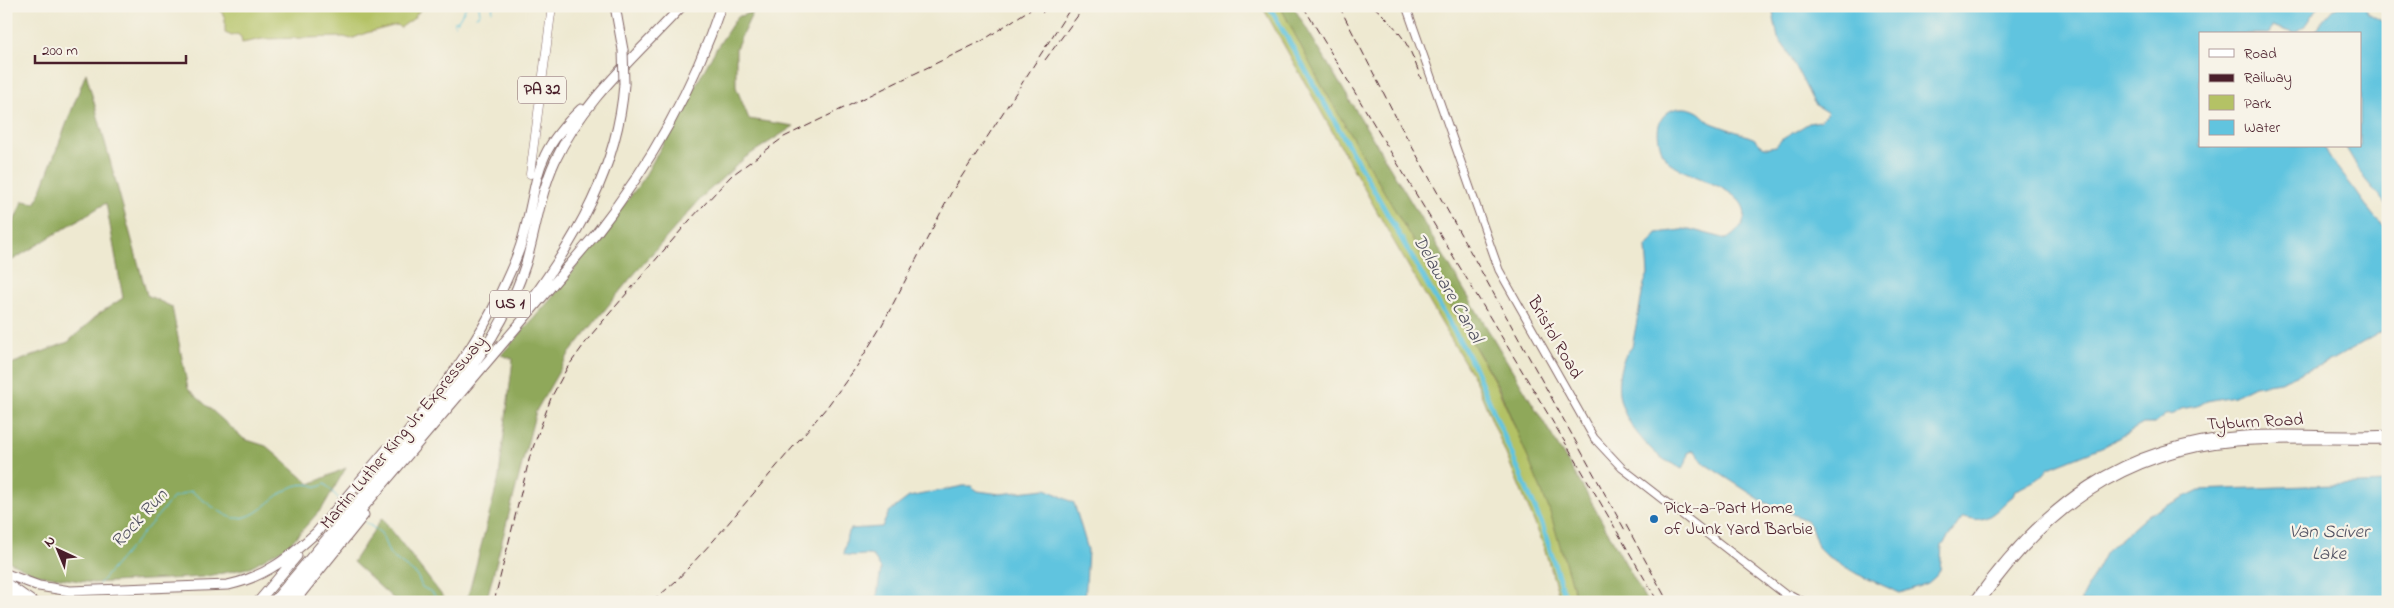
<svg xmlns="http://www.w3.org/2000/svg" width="2394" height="608" font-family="'Indie Flower',sans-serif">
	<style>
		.green { fill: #b4c265; stroke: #7f7048 }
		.forest { fill: #8fa85a; stroke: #6c6442 }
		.water { fill: #61c4df; stroke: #567285 }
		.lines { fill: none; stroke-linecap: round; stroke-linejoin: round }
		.stream { stroke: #61c4df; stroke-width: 1 }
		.canal { stroke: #61c4df; stroke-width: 5 }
		.secondary-casing { stroke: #836665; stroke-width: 9 }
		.primary-casing { stroke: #836665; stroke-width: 9 }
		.highway-casing { stroke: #836665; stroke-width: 11 }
		.secondary { stroke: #fff; stroke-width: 7 }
		.primary { stroke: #fff; stroke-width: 8 }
		.highway { stroke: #fff; stroke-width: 9 }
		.rail { stroke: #4a1f2b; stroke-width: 1; stroke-dasharray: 8 4; stroke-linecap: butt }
		.highway-bridge-casing { stroke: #836665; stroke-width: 11; stroke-linecap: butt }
		.highway-bridge { stroke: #fff; stroke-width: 9 }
		.poi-dot { fill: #1f6fb2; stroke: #f7f3e8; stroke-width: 2 }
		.labels { text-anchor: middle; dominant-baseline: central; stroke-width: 4.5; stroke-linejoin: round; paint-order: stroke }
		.shield { fill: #f7f3e8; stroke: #7e5f64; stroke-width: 1 }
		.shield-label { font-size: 16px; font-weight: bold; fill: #4a1f2b }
		.street-label { font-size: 18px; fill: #4a1f2b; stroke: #f7f3e8 }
		.poi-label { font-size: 18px; fill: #4a1f2b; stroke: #f7f3e8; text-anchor: start }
		.water-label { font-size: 19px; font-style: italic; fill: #515161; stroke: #f7f3e8 }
	</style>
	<rect width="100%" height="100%" fill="#f7f3e8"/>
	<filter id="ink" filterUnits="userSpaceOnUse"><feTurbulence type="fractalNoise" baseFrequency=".02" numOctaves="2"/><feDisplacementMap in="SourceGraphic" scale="10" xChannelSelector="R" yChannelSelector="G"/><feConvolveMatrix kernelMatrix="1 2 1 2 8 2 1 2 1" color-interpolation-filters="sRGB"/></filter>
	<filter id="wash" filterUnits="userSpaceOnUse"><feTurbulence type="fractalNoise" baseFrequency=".0096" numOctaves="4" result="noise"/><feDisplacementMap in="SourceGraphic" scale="20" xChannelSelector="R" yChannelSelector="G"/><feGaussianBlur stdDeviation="1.12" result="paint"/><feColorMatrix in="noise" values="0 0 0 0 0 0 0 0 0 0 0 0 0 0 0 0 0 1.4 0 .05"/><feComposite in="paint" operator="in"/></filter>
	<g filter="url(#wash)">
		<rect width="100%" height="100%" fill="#eee9d1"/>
		<path class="green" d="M 218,6 L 423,6 L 413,19 L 400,28 L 397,25 L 366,33 L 351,39 L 344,37 L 262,39 L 242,43 L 241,37 L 237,34 L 232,36 L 225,33 L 225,18 Z
			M 1262,6 L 1282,6 L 1310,61 L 1495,382 L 1552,510 L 1581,602 L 1561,602 L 1542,541 L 1476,382 L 1393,240 Z"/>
		<path class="forest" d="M 1280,6 L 1293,6 L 1584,489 L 1647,602 L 1577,602 L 1549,509 L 1498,386 L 1318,79 Z
			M 753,12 L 736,48 L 736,87 L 749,119 L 794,126 L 746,157 L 705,194 L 629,280 L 569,354 L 536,411 L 486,602 L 464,602 L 467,600 L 499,477 L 513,359 L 501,355 L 551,299 L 642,181 L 716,49 L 737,17 Z
			M 86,73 L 147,295 L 172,307 L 188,389 L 244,439 L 266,446 L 310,484 L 346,468 L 323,507 L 289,545 L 248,568 L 203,577 L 93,583 L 35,574 L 6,560 L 6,366 L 68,342 L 100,313 L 123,298 L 106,203 L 6,264 L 6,239 L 23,201 L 36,203 Z
			M 382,518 L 447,602 L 397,602 L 353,562 Z"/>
		<path class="water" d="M 1777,6 L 2319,6 L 2307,24 L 2294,33 L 2272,26 L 2269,34 L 2200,34 L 2200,146 L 2324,146 C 2333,166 2348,179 2360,197 C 2369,209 2374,220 2388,228 L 2388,328 L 2334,359 L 2280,382 L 2254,386 L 2234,396 L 2207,401 L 2197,406 L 2181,409 L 2174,414 L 2165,415 L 2154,424 L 2143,424 L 2104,446 L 2049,468 L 2041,477 L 2015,491 L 2013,496 C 2003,503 1994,517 1981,519 C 1974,521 1968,516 1962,518 L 1942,546 L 1940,570 L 1936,576 L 1928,583 L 1900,593 L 1857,574 L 1826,555 L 1818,547 L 1811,526 L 1806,520 L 1764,502 L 1705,464 L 1694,450 L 1688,453 L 1686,463 L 1682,469 C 1675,464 1666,462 1659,456 C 1636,436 1615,409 1619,378 C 1621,365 1623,357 1632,347 L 1644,284 L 1648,274 L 1646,247 L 1657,233 L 1689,229 L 1727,239 C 1734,235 1742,227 1744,219 C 1752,188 1684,178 1668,161 C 1661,155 1656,134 1659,125 C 1663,109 1682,104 1696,111 C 1703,114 1707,122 1714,124 C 1727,129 1741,133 1753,138 C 1757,140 1760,146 1765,147 C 1769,148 1773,146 1776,146 L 1781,140 L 1809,123 L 1820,121 L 1828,113 L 1817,106 L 1813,101 L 1788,52 L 1778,38 L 1773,13 Z
			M 2338,6 L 2364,6 L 2368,13 L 2388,25 L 2388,207 L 2364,178 L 2345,146 L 2360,146 L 2360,34 L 2311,34 L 2333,9 Z
			M 2388,483 L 2388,602 L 2080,602 L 2106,552 L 2148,515 L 2199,490 Z
			M 963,486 L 971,486 L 978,491 L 1000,494 L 1046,489 L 1074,503 L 1088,550 L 1085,602 L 876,602 L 881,569 L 873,556 C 864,553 853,558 844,554 L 847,535 L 851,529 L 882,527 L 889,512 L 909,497 Z"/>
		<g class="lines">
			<path class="stream" d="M 492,11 L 493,6
				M 476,16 L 480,14 L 479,6
				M 457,22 L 466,7
				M 455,25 L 453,23 L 457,20
				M 365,522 L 381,533 L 390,555 L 417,575 L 422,587 L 433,593 L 438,602
				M 99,584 L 173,498 L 191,491 C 201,498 223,516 234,518 C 265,522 283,472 318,487 L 325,484 L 339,499
				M 86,602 L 89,598"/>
			<path class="canal" d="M 1269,6 L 1474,366 L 1543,527 L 1566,602"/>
		</g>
	</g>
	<g filter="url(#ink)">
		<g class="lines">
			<defs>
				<path id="secondary" d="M 1406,6 L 1499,270 L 1594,438 L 1622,468 L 1795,602
					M 1791,595 L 1804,602
					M 1973,602 C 2041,505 2122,443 2244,435 C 2292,432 2340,437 2388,434
					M 1981,602 C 2044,512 2123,452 2236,442 C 2286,438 2337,441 2388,440"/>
				<path id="primary" d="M 530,174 L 552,6"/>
				<path id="highway" d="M 615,6 L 623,50
					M 527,306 C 576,239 618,168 624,84
					M 384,463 C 425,409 472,356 500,294 C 508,276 517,259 522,241 C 540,179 530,158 581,109
					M 316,533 L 387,449
					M 6,574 L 39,586 L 70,591 L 228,585 C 266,577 291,556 319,530
					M 6,583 L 33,602
					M 6,591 L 21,602
					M 258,602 L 297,556
					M 273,602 L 467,373 C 493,340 513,304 526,263 C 536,229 540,194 555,161 C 584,99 636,56 682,6
					M 283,602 L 595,235 C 650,165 693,90 721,6
					M 294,602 L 364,515"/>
			</defs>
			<use href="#secondary" class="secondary-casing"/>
			<use href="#primary" class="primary-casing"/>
			<use href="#highway" class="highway-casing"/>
			<use href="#secondary" class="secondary"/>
			<use href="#primary" class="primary"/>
			<use href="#highway" class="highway"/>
			<path class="rail" d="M 1303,6 L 1578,464 L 1658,602
				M 1339,6 L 1400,125 L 1626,532
				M 1373,6 C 1400,29 1410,45 1421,79
				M 1042,13 L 1049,6
				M 1045,60 L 1085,6
				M 1626,525 L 1668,602
				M 494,602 L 530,456 L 551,398 L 567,368 L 591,335 L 689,221 L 731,176 L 784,137 L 982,41 L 1035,6
				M 652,602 L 676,581 L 714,540 L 827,407 L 857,366 L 882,325 L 951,193 L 1072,6"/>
			<defs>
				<path id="highway-bridge" d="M 623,50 L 624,84"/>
			</defs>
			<use href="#highway-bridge" class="highway-bridge-casing"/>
			<use href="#highway-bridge" class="highway-bridge"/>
		</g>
	</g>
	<circle class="poi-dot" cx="1654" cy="519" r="5"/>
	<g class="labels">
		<g class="shield">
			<rect x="518" y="76.5" width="48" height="27" rx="4"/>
			<rect x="490" y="290.5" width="40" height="27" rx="4"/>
		</g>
		<g class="shield-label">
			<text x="542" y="90">PA 32</text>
			<text x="510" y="304">US 1</text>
		</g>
		<g class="street-label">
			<text transform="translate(1554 338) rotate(60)">Bristol Road</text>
			<text transform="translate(2255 423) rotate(-3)">Tyburn Road</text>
			<text transform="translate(404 433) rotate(-50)">Martin Luther King Jr. Expressway</text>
		</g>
		<g class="poi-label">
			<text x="1664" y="509">Pick-a-Part Home<tspan x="1664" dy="21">of Junk Yard Barbie</tspan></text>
		</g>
		<g class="water-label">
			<text transform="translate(1447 289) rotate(60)">Delaware Canal</text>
			<text transform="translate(140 519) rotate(-47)">Rock Run</text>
			<text x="2329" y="532">Van Sciver<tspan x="2329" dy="22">Lake</tspan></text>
		</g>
	</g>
	<rect width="2394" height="608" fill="none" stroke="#f7f3e8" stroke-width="25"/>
	<rect x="2199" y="32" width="162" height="115" fill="#f7f3e8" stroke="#b29e9c"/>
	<rect x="2209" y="49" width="25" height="8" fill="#ffffff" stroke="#b29e9c"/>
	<text x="2244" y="58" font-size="15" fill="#4a1f2b">Road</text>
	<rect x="2209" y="74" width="25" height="8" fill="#4a1f2b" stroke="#b29e9c"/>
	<text x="2244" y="82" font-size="15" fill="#4a1f2b">Railway</text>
	<rect x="2209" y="95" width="25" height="15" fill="#b4c265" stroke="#b29e9c"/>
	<text x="2244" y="108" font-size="15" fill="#4a1f2b">Park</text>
	<rect x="2209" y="120" width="25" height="15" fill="#61c4df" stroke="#b29e9c"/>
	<text x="2244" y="132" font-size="15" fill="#4a1f2b">Water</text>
	<g transform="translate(58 550) rotate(316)" stroke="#f7f3e8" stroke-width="4" paint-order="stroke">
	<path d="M0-4L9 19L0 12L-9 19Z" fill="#4a1f2b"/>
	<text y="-8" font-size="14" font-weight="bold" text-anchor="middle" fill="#4a1f2b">N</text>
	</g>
	<path d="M35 55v8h151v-8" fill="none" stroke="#4a1f2b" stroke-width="2.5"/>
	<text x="42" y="55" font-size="15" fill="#4a1f2b" stroke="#f7f3e8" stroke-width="4" paint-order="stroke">200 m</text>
</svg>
